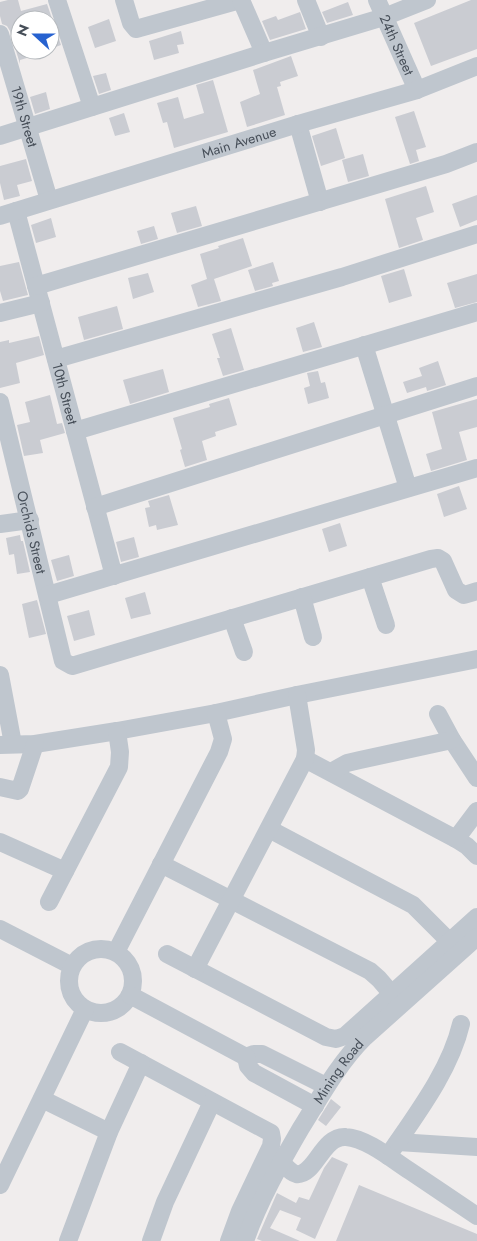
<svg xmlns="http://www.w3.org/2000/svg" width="477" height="1241" font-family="Jost,sans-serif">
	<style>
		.building { fill: #caccd2 }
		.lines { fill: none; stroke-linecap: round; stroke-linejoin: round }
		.minor { stroke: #bfc6ce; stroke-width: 18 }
		.labels { text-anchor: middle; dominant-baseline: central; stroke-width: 4; stroke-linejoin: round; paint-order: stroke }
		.street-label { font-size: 14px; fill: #474f59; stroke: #fff }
	</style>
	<rect width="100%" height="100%" fill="#f0eded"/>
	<path class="building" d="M 8,0 L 18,0 L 21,11 L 47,4 L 61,45 L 50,49 L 50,20 L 20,20 L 20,50 L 43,50 L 44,53 L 20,60 L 20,64 L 10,31 L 7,26 L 2,24 L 0,16 L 0,2 Z
		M 471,0 L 477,0 L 477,49 L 431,66 L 414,23 Z
		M 348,2 L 353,15 L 327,23 L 322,12 Z
		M 300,12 L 306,29 L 270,40 L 262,21 L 276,16 L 278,20 Z
		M 109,19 L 116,41 L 95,48 L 88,27 Z
		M 181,31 L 184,44 L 177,45 L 179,53 L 154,60 L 149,41 Z
		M 291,56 L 298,76 L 280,82 L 281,86 L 277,87 L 285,115 L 247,127 L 240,102 L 260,94 L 253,70 Z
		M 106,73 L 111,90 L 99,94 L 93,76 Z
		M 213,80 L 228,132 L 174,148 L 167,122 L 163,123 L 157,103 L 178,97 L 184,119 L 204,113 L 196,85 Z
		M 46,92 L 50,109 L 35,114 L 30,97 Z
		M 414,111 L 426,147 L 416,150 L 419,161 L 410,164 L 395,117 Z
		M 124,113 L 130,132 L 115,136 L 109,118 Z
		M 336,128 L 345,158 L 321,166 L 312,136 Z
		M 363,154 L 369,176 L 348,182 L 342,160 Z
		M 26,159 L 32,181 L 17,185 L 20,196 L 4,200 L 0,183 L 0,166 Z
		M 426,186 L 434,212 L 416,218 L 423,240 L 399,248 L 385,199 Z
		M 477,195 L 477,220 L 460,227 L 452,204 Z
		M 196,206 L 202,226 L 177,233 L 171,213 Z
		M 51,218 L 56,237 L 36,243 L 31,225 Z
		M 154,226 L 158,239 L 141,244 L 137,231 Z
		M 243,238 L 252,266 L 214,279 L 221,301 L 198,307 L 191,285 L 207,279 L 200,254 L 219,248 L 218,246 Z
		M 19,262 L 28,295 L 3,301 L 0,291 L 0,266 Z
		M 273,262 L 279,281 L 272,283 L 273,286 L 255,291 L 248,270 Z
		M 404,269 L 412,296 L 389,303 L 381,276 Z
		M 148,273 L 154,292 L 133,299 L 128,278 Z
		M 477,274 L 477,302 L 455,308 L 447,283 Z
		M 117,306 L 123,329 L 84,340 L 78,317 Z
		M 314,322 L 322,347 L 303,352 L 296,328 Z
		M 231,328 L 244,370 L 223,376 L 217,358 L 220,358 L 212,334 Z
		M 39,336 L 44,355 L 16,363 L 20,383 L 0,388 L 0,342 L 9,340 L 9,343 Z
		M 438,361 L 446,385 L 427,391 L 426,387 L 407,393 L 403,382 L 422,376 L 419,368 Z
		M 163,369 L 169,392 L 130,404 L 123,380 Z
		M 318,371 L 321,383 L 325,382 L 329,398 L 308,404 L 304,388 L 310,386 L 307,373 Z
		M 50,395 L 57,424 L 62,423 L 65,433 L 40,440 L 43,453 L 24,456 L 17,425 L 30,422 L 25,402 Z
		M 229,398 L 237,425 L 215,432 L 216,436 L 202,441 L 207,460 L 185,467 L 180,450 L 182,449 L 173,418 L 210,407 L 209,404 Z
		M 477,399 L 477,427 L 459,432 L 467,460 L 431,471 L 426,454 L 442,449 L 432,412 Z
		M 459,486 L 467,509 L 444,517 L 437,494 Z
		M 169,495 L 178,525 L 157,530 L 156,525 L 149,527 L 145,508 L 150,507 L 148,501 Z
		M 340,523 L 347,546 L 329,552 L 322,529 Z
		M 20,535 L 21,541 L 23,541 L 30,572 L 17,574 L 14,554 L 9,555 L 6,538 Z
		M 134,537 L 139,557 L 121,562 L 116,542 Z
		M 69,555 L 74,576 L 57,581 L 51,560 Z
		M 145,592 L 151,614 L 131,619 L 125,598 Z
		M 37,600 L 46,634 L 29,638 L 22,604 Z
		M 89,610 L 95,635 L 74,641 L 67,616 Z
		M 331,1099 L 341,1107 L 326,1126 L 318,1120 Z
		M 332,1157 L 348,1164 L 315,1239 L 296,1230 L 301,1218 L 280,1210 L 270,1228 L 300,1241 L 262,1241 L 257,1239 L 277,1193 L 296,1203 L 299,1197 L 309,1200 L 324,1168 Z
		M 359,1185 L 477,1234 L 477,1241 L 336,1241 Z"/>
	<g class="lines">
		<g class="minor">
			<path d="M 57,0 L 92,107"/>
			<path d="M 124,0 L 131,23 L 136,29 L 240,0"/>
			<path d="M 241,0 L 264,53"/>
			<path d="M 306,0 L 321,37"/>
			<path id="s1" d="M 377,0 L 417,90"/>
			<path id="s2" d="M 0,34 L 49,200"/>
			<path d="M 298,124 L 320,202"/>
			<path d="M 0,136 L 264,53 L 384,17 L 427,0"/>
			<path id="s3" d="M 16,211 L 114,576"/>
			<path id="s4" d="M 0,216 L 298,124 L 417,90 L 477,66"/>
			<path d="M 36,286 L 446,164 L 477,152"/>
			<path d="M 0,313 L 41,303"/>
			<path d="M 364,345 L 408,488"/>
			<path d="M 56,359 L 342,277 L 477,234"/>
			<path id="s5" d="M 0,402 L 63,661 L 72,666 L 431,559 L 438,558 L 443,561 L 456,590 L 464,595 L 477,591"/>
			<path d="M 75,431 L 477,312"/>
			<path d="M 95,507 L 477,386"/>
			<path d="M 0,524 L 30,520"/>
			<path d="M 370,577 L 386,625"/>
			<path d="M 48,595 L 477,468"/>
			<path d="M 302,597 L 313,637"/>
			<path d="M 232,618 L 244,652"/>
			<path d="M 0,675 L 13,744"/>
			<path d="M 438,714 L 452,740 L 477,778"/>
			<path d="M 0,745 L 35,744 L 117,731 L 216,713 L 297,695 L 477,659"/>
			<path d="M 305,759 L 456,839 L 467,846 L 477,856"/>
			<path d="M 331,772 L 347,763 L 360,760 L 452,740"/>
			<path d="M 0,787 L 18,791 L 20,789 L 35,744"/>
			<path d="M 269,829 L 413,905 L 449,941"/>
			<path d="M 456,839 L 477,811"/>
			<path d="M 0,842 L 65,871"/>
			<path d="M 161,864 L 370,971 L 379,979 L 391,993"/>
			<path d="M 49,902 L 119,767 L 120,752 L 117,731"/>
			<path d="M 0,929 L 72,966"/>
			<circle cx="101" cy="981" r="32"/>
			<path d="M 116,952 L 219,752 L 223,739 L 216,713"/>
			<path d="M 167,954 L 326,1037 L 336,1039 L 345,1036 L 477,917"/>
			<path d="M 195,969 L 305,759 L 306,750 L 297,695"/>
			<path d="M 130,995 L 246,1057 L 254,1054 L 262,1054 L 326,1086"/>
			<path d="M 120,1052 L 271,1133 L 272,1139 L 271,1146 L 240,1211 L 229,1241"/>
			<path d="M 246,1057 L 248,1066 L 254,1073 L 315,1106"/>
			<path d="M 42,1099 L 109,1132"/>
			<path d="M 398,1142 L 477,1147"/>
			<path d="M 388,1156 C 415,1116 450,1071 461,1024"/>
			<path d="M 281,1162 C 285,1166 291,1173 296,1174 C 315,1177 322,1135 346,1137 C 366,1138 393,1160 410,1171 C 432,1186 455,1201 477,1216"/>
			<path d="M 0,1185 L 85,1009"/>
			<path d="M 68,1241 L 109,1132 L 141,1063"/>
			<path d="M 151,1241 L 165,1202 L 212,1102"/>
			<path id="s6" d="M 245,1241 C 259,1201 280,1164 301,1128 C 321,1096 338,1064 365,1037 L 477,937"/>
		</g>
	</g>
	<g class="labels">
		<g class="street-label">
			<text stroke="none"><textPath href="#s1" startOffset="49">24th Street</textPath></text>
			<text stroke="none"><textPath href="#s2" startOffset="86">19th Street</textPath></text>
			<text stroke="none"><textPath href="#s4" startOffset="250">Main Avenue</textPath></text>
			<text stroke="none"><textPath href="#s3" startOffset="189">10th Street</textPath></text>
			<text stroke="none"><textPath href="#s5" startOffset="134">Orchids Street</textPath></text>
			<text stroke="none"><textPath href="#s6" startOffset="194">Mining Road</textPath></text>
		</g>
	</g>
	<g transform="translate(35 35) rotate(291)"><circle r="24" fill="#ffffff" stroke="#b5b9bd"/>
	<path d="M0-4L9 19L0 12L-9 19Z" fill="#2762d0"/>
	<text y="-8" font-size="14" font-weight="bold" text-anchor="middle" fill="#474f59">N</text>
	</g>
</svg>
